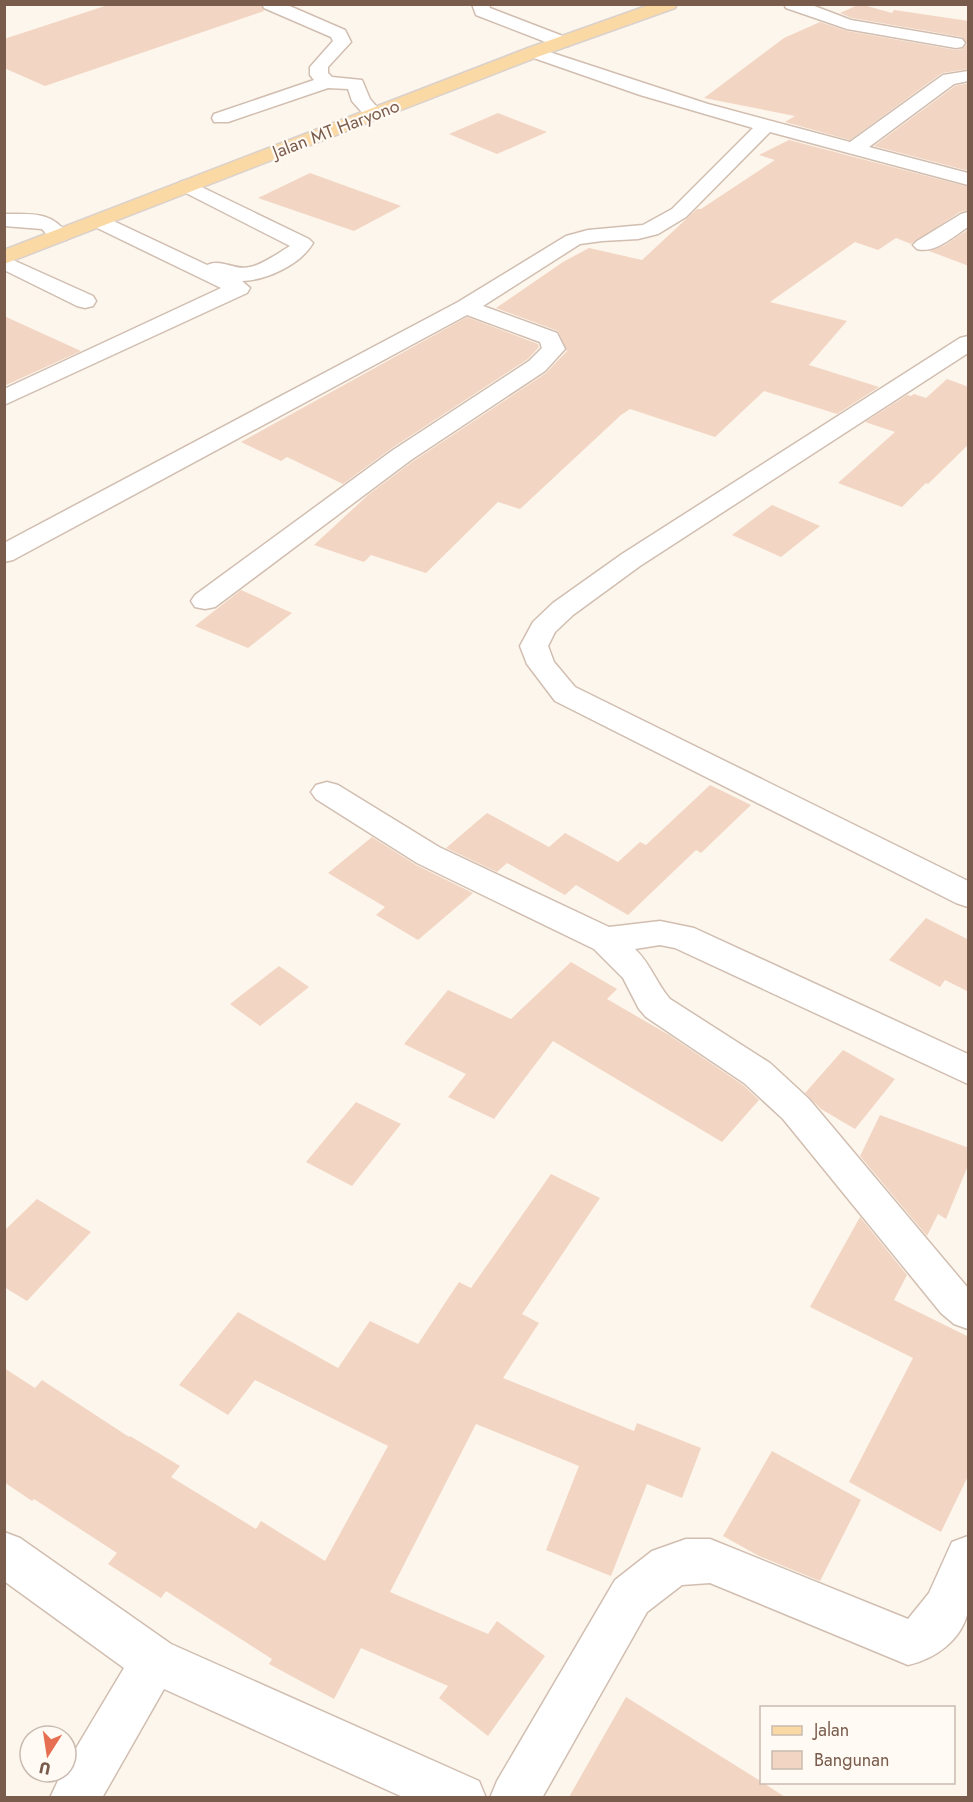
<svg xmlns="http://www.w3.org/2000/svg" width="973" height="1802" font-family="Jost,sans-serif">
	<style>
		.building { fill: #f3d5c3 }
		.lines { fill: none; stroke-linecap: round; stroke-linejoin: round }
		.minor-casing { stroke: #d1beb0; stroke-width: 3 }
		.major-casing { stroke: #dad1cd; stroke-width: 3 }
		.minor { fill: #fff; fill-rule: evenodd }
		.major { fill: #fbd9a5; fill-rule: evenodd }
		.labels { text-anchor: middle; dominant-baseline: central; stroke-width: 4.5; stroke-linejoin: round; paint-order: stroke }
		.far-street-label { font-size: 18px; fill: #7a5c4d; stroke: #fffaf3 }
	</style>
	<rect width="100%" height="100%" fill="#fdf6ec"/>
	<path class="building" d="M 111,4 L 260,4 L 264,11 L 45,86 L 4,68 L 4,39 Z
		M 860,4 L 892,13 L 894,10 L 969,21 L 969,69 L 942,73 L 850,140 L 785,122 L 795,116 L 704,98 L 784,38 L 820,22 L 847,31 L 956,50 L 962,49 L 967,44 L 962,37 L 852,18 L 840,13 Z
		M 969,83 L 969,171 L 874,146 L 955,86 Z
		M 498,113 L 547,132 L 497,154 L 449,134 Z
		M 789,140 L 969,187 L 969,210 L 960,212 L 911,244 L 896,238 L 878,250 L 855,242 L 770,302 L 847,321 L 809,365 L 879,387 L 837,414 L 764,391 L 715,437 L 630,409 L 621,415 L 520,509 L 498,502 L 426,573 L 371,555 L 364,562 L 314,545 L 368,495 L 412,462 L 546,373 L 567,351 L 558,331 L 496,308 L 563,262 L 589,248 L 642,260 L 697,209 L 701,209 L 775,160 L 759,155 Z
		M 310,173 L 401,206 L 354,231 L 258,198 Z
		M 969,229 L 969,266 L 929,251 L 945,245 Z
		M 4,316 L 81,351 L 4,386 Z
		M 467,317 L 538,344 L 539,347 L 528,359 L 392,448 L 343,484 L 287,457 L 281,461 L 241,442 Z
		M 947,379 L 969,387 L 969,444 L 928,484 L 926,483 L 902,507 L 838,483 L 895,432 L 865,422 L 907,395 L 911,396 L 914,394 L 926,398 Z
		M 772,505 L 820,526 L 781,557 L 732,535 Z
		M 241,590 L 292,613 L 248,648 L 195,626 Z
		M 710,785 L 751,805 L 701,853 L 696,850 L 628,915 L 576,885 L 565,895 L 507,863 L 497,872 L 446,848 L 487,813 L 549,847 L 565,833 L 618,862 L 640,842 L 646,845 Z
		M 372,837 L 416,865 L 473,893 L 418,940 L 376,915 L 385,907 L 328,873 Z
		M 926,918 L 969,940 L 969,992 L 945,980 L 940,987 L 889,960 Z
		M 571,962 L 617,989 L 607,999 L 669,1035 L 743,1085 L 759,1100 L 722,1142 L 553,1041 L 494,1119 L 448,1097 L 466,1074 L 404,1044 L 448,990 L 511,1019 Z
		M 279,966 L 309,987 L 260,1026 L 230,1004 Z
		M 843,1050 L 895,1079 L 855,1129 L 821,1109 L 805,1093 Z
		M 356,1102 L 401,1124 L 352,1186 L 306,1162 Z
		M 880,1115 L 969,1148 L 969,1163 L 946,1219 L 938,1214 L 927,1236 L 860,1156 Z
		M 551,1174 L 600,1198 L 522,1314 L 539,1323 L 503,1378 L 634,1431 L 637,1423 L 701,1448 L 682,1498 L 647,1484 L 611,1576 L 546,1550 L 579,1466 L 476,1424 L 390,1592 L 488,1634 L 497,1621 L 545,1656 L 488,1736 L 439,1698 L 448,1686 L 361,1648 L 334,1699 L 269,1664 L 272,1659 L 166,1591 L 161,1598 L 108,1564 L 117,1553 L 34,1499 L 32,1501 L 4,1482 L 4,1368 L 35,1388 L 42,1380 L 129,1437 L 130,1436 L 180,1466 L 171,1477 L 256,1529 L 261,1521 L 325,1561 L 388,1446 L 255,1380 L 228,1415 L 179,1385 L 238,1312 L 338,1368 L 370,1321 L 418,1344 L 459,1282 L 471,1288 Z
		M 37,1199 L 91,1232 L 27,1301 L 4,1287 L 4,1231 Z
		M 860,1217 L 907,1275 L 894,1300 L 969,1337 L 969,1474 L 941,1532 L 849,1482 L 913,1358 L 810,1307 Z
		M 772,1451 L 861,1500 L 820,1581 L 759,1556 L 723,1536 Z
		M 626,1697 L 762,1782 L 785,1797 L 569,1797 Z"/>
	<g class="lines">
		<defs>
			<path id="minor" d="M 262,4 L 285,4 L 345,30 L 351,42 L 328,67 L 328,73 L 332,77 L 362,80 L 370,99 L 383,114 L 381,118 L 367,118 L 352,101 L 348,89 L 328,88 L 228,122 L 214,122 L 212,118 L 214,114 L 314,80 L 310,75 L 310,67 L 333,41 L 331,37 L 264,8 Z
				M 472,4 L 489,4 L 490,8 L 568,38 L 571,42 L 568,46 L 556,46 L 476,15 Z
				M 784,4 L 809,4 L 851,20 L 956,38 L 962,39 L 965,43 L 962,47 L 956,48 L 847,29 L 786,8 Z
				M 534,47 L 708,104 L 850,142 L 943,75 L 968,71 L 968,81 L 954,84 L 869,147 L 968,173 L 968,185 L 770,132 L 686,217 L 658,234 L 638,239 L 602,241 L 580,244 L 483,306 L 557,333 L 565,349 L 545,371 L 411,460 L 215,607 L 205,609 L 195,607 L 191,601 L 195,595 L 393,450 L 529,361 L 542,348 L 540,342 L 467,315 L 13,560 L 4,562 L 4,543 L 458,302 L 566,236 L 588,230 L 643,225 L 672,209 L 753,128 L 640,95 L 528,56 L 525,52 L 528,48 Z
				M 187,180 L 309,239 L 313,243 C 300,265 267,280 242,281 L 250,288 L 247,293 L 4,405 L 4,389 L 221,288 L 91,225 L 88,221 L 91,217 L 98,215 L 105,217 L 207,265 C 221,258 235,271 250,267 C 264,264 278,253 290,246 L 180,190 L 177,186 L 180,182 Z
				M 968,212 L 968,227 C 954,236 935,254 917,249 L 913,245 L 917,241 L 961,214 Z
				M 4,214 C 33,214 52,211 69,236 L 66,240 C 53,244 50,238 42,229 L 4,226 Z
				M 4,256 L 93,296 L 96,301 L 93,306 L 85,308 L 77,306 L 4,270 Z
				M 968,336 L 968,353 L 640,566 L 573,615 L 555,632 L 548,646 L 554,662 L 575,687 L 968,881 L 968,907 L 956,903 L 555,701 L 527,664 L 520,646 L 533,622 L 553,603 L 622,554 L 960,338 Z
				M 327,782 L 338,785 L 439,847 L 609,927 L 660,921 L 694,928 L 968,1054 L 968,1084 L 675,948 L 660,945 L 635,949 C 651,964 656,983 670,999 L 770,1063 L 809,1099 L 968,1288 L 968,1329 L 954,1324 L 941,1313 L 783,1119 L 744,1083 L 646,1017 L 639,1009 L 623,978 L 594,949 L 417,863 L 316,799 L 311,792 L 316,785 Z
				M 4,1532 L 20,1538 L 171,1644 L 479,1781 L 486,1798 L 405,1798 L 164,1689 L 102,1798 L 50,1798 L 62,1772 L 66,1772 L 66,1765 L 124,1668 L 4,1581 Z
				M 968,1536 C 970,1550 971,1599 968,1611 C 962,1640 935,1659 908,1665 L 710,1583 L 682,1585 L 647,1612 L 542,1798 L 490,1798 L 497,1781 L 615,1580 L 652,1551 L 686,1539 L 710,1539 L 908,1619 L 929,1593 L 952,1542 Z"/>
			<path id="major" d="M 652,4 L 677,4 L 675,8 L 540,56 L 4,264 L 4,250 L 528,48 Z"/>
		</defs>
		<use href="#minor" class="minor-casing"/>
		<use href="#major" class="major-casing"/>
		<use href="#minor" class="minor"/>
		<use href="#major" class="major"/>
	</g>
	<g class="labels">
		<g class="far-street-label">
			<text transform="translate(336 129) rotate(-21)">Jalan MT Haryono</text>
		</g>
	</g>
	<rect width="973" height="1802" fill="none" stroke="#7a5c4d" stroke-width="12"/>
	<rect x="760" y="1706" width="195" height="78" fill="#fffaf3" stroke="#cabbb1" stroke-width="1.5"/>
	<rect x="772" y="1726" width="30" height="9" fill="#fbd9a5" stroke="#cabbb1" stroke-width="1.5"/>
	<text x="814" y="1736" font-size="18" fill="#7a5c4d">Jalan</text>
	<rect x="772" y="1751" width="30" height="18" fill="#f3d5c3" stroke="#cabbb1" stroke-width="1.5"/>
	<text x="814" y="1766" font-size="18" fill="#7a5c4d">Bangunan</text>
	<g transform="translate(48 1754) rotate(192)"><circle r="28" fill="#fffaf3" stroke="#cabbb1" stroke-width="1.5"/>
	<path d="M0-4.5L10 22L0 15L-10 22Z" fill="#e76f51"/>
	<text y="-9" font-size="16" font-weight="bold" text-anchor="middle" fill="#7a5c4d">U</text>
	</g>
</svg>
